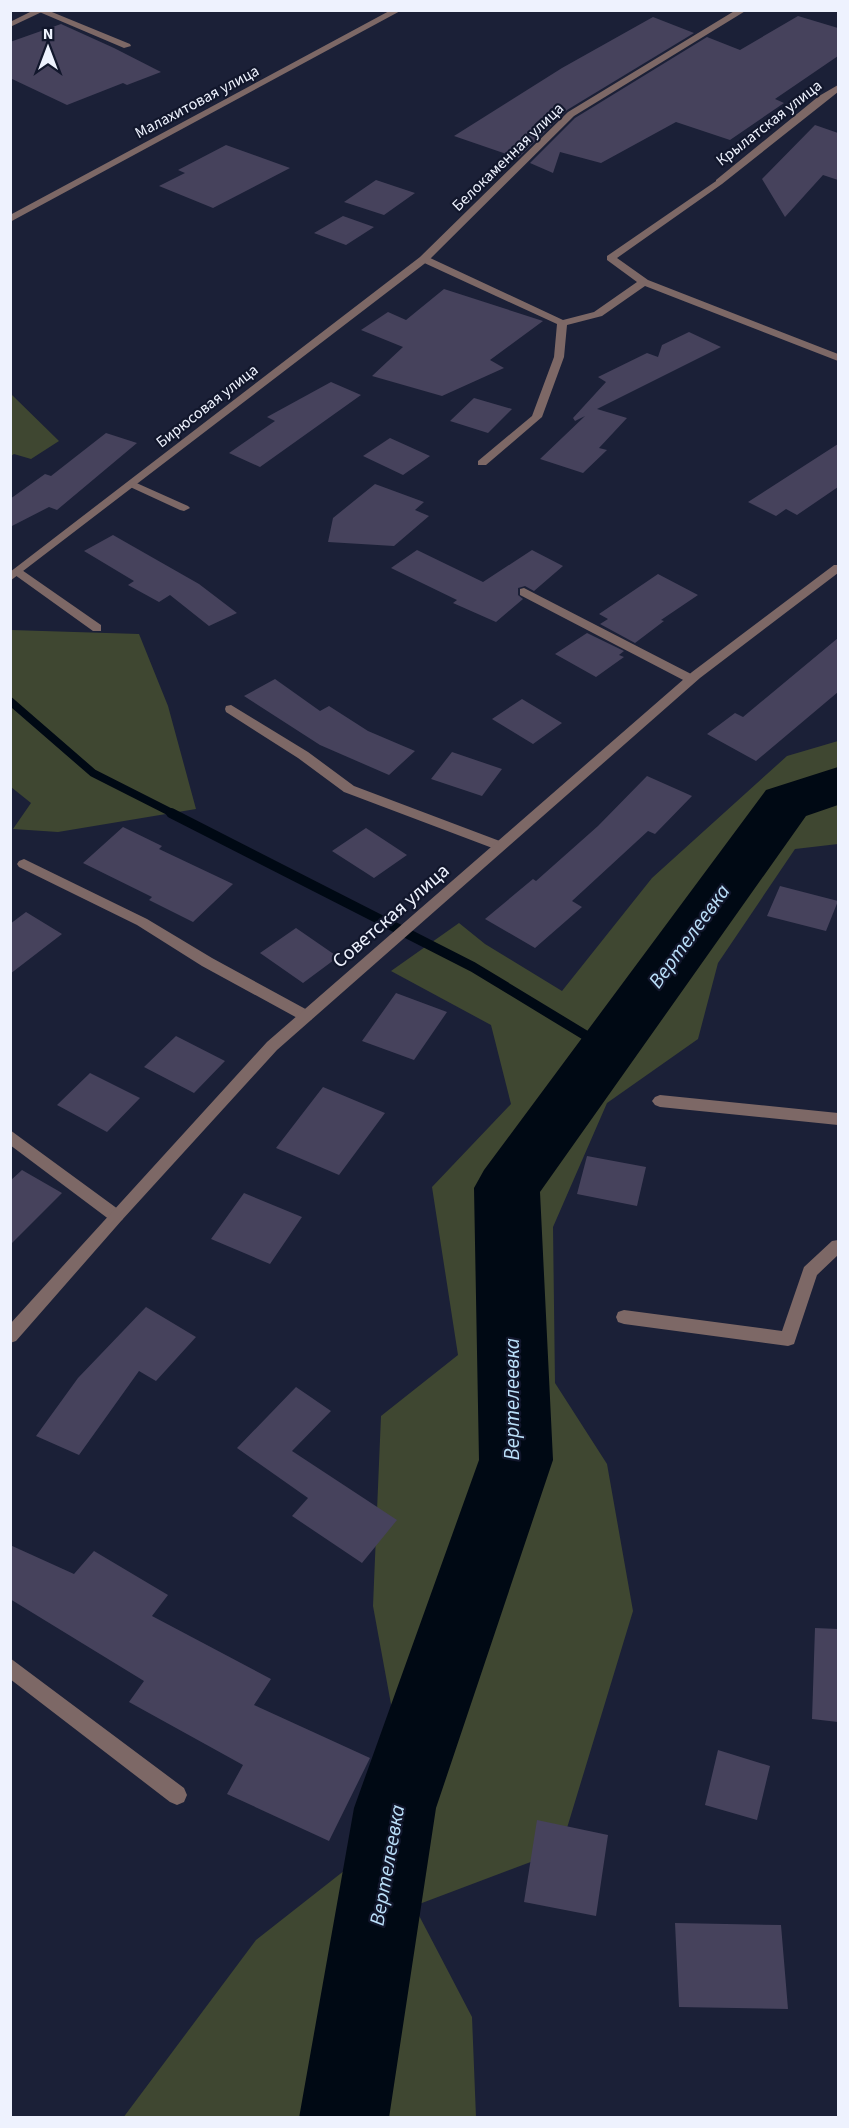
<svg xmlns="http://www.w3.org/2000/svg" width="849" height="2128" font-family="'Source Sans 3',sans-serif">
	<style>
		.green { fill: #3f4731 }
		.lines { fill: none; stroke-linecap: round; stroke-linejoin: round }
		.stream-far1 { stroke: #000914; stroke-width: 8 }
		.stream { stroke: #000914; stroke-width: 10 }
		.river { fill: #000914; fill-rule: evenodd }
		.building { fill: #46425c }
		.lane { fill: #7d6866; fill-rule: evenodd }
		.street { fill: #7d6866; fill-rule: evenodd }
		.labels { text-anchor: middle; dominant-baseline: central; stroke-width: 4.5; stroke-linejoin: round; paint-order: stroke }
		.far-street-label { font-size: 16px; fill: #eef2fe; stroke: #12172c }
		.street-label { font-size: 20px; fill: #eef2fe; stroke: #12172c }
		.water-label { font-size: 21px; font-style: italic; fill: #bbe0fa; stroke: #12172c }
	</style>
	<rect width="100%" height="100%" fill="#1b2037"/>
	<path class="green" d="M 11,394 L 59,441 L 31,459 L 14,454 L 11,456 Z
		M 11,630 L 139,634 L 168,706 L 196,809 L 58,832 L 13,829 L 31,803 L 11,787 Z
		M 838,741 L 838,844 L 795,849 L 718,963 L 698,1039 L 607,1103 L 553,1227 L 555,1383 L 607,1464 L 633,1611 L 560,1851 L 414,1906 L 472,2017 L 476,2117 L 123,2118 L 256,1940 L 368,1852 L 395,1726 L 373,1606 L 381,1416 L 458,1355 L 432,1187 L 511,1104 L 491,1025 L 391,971 L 459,923 L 485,944 L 562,991 L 652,878 L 787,756 Z"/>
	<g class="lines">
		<path class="stream-far1" d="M 10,701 L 93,773 L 174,814"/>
		<path class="stream" d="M 171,813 L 473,967 L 608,1049"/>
		<path class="river" d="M 838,767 L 838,805 L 806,816 L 540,1192 L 553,1460 L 436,1808 L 389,2118 L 299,2118 L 354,1808 L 479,1460 L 474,1188 L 484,1170 L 766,790 Z"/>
	</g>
	<path class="building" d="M 798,16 L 838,28 L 838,56 L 775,99 L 784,103 L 730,140 L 676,122 L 601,163 L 560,152 L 553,173 L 530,163 L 575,118 L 707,37 L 740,50 Z
		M 653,17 L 694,33 L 567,110 L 518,158 L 454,136 L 562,68 Z
		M 61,24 L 114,48 L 161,72 L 127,85 L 123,83 L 67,105 L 10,78 L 10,42 Z
		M 815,125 L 838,133 L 838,180 L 823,175 L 785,217 L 762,179 Z
		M 226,145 L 290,168 L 213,208 L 159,186 L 185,173 L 178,170 Z
		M 376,180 L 415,193 L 384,215 L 344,202 Z
		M 343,216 L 374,227 L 346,245 L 314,233 Z
		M 444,289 L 543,321 L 490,360 L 504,368 L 442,396 L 372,376 L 403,347 L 361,330 L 388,312 L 406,320 Z
		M 689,332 L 721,347 L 597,409 L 627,418 L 599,448 L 607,450 L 583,473 L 540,459 L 585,416 L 575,421 L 573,418 L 606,382 L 598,377 L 647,353 L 658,357 L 662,345 Z
		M 331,382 L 361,395 L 260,467 L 229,453 L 275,421 L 267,417 Z
		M 474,398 L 512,409 L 488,433 L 450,421 Z
		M 106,433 L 137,443 L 57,510 L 49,507 L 10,527 L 10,499 L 45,474 L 51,476 Z
		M 390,438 L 430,456 L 403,475 L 363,456 Z
		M 838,444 L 838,487 L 797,515 L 786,509 L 776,516 L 748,502 Z
		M 375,484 L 424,502 L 415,510 L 429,516 L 394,546 L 328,542 L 333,518 Z
		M 113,535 L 199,584 L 237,613 L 209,626 L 170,595 L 159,602 L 128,585 L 134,581 L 84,551 Z
		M 417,550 L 483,582 L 532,550 L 563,566 L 534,591 L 525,586 L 518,588 L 518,595 L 523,599 L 496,622 L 453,603 L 457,600 L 391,568 Z
		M 658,574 L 698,595 L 661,620 L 664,621 L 635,643 L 600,624 L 608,619 L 599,614 Z
		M 587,633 L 624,651 L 619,655 L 624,657 L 596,677 L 555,654 Z
		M 838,638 L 838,692 L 756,761 L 707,734 L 735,713 L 743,717 Z
		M 275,679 L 320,711 L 329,706 L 368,731 L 415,751 L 389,775 L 320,745 L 244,696 Z
		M 522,699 L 562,723 L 533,744 L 492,719 Z
		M 452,752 L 502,769 L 482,796 L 431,779 Z
		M 647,776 L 692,796 L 655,834 L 648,831 L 572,901 L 582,907 L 535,948 L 485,919 L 533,879 L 536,881 L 598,826 Z
		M 123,827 L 162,846 L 159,849 L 233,884 L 193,922 L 149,900 L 152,897 L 83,863 Z
		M 366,828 L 407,855 L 374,878 L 332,851 Z
		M 780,886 L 838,901 L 826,931 L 767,916 Z
		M 26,912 L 62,934 L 10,974 L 10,924 Z
		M 296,928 L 338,957 L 303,983 L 260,953 Z
		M 396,993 L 447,1012 L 414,1060 L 362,1041 Z
		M 176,1036 L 225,1061 L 194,1093 L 144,1067 Z
		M 90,1073 L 140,1098 L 107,1132 L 57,1105 Z
		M 323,1087 L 385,1113 L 339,1175 L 276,1148 Z
		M 587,1156 L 646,1167 L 637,1206 L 577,1194 Z
		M 22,1170 L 62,1193 L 10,1245 L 10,1181 Z
		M 244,1193 L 302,1217 L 270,1264 L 211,1239 Z
		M 146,1307 L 196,1337 L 156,1381 L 139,1371 L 79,1455 L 36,1436 L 78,1378 Z
		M 296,1387 L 331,1411 L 292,1451 L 397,1520 L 362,1563 L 292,1516 L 308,1498 L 237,1448 Z
		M 10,1545 L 74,1574 L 94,1551 L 168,1595 L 152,1616 L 271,1679 L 254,1705 L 370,1758 L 329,1841 L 227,1794 L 243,1765 L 129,1702 L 144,1681 L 10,1599 Z
		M 815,1628 L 838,1629 L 838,1722 L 812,1719 Z
		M 718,1750 L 770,1766 L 757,1820 L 705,1805 Z
		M 537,1820 L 608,1835 L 596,1916 L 524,1902 Z
		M 675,1923 L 781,1925 L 788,2009 L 679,2007 Z"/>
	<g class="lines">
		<path class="lane" d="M 47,10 L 130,44 L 131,46 L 124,48 L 37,11 Z
			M 719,179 L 722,180 L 722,184 L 617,258 L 648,280 L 838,354 L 838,361 L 645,286 L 602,316 L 567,325 L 564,357 L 542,417 L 486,465 L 478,465 L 478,461 L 532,416 L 554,357 L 557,324 L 420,261 L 420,257 L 428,257 L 563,320 L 594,312 L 637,282 L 607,260 L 607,256 Z
			M 132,481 L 188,506 L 190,508 L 184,511 L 180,510 L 128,486 L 126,484 Z
			M 19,568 L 101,625 L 101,631 L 93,631 L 15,575 L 15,569 Z
			M 524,588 L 695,676 L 697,679 L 691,683 L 687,682 L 520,595 L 520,589 Z
			M 231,705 L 308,752 L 354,786 L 505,843 L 507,846 L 500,851 L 495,849 L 344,792 L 298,758 L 226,712 L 225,709 L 226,706 Z
			M 24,859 L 147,919 L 212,958 L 311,1012 L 313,1016 L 311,1020 L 301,1020 L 202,966 L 137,925 L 19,867 L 17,864 L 19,861 Z
			M 660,1095 L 838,1113 L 838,1125 L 660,1107 L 655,1105 L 652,1101 L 655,1097 Z
			M 10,1130 L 122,1212 L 124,1216 L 122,1220 L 116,1222 L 110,1220 L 10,1145 Z
			M 838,1240 L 838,1255 L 817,1275 L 794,1344 L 788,1346 L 624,1324 L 618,1322 L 616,1317 L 618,1312 L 624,1310 L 782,1331 L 804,1267 L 832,1241 Z
			M 10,1658 L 184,1788 L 187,1795 L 184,1802 L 177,1805 L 170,1802 L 10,1679 Z"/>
		<path class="street" d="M 34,10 L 46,10 L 10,27 L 10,22 Z
			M 391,10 L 402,10 L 10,222 L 10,215 Z
			M 736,10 L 747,10 L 574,116 L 428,261 L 10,581 L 10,572 L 420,257 L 568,112 Z
			M 838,85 L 838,92 L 722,184 L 716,184 L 716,180 L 819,96 Z
			M 834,565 L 838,565 L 838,573 L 700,678 L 277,1050 L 122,1220 L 16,1341 L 10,1343 L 10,1324 L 267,1042 L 692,672 Z"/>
	</g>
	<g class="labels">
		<g class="far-street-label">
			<text transform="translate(197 102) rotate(-28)">Малахитовая улица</text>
			<text transform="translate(769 123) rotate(-38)">Крылатская улица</text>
			<text transform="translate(508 157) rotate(-44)">Белокаменная улица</text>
			<text transform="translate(207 406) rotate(-38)">Бирюсовая улица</text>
		</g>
		<g class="street-label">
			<text transform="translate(391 916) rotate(-41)">Советская улица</text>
		</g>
		<g class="water-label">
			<text transform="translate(689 936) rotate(-54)">Вертелеевка</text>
			<text transform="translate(512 1399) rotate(-90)">Вертелеевка</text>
			<text transform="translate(387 1865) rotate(-80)">Вертелеевка</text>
		</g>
	</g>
	<rect width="849" height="2128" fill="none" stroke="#eef2fe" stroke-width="24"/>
	<g transform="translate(48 48)" stroke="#12172c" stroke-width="4.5" paint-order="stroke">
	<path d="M0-4.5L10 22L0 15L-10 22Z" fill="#eef2fe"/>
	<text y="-9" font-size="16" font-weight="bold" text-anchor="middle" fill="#eef2fe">N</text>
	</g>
</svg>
